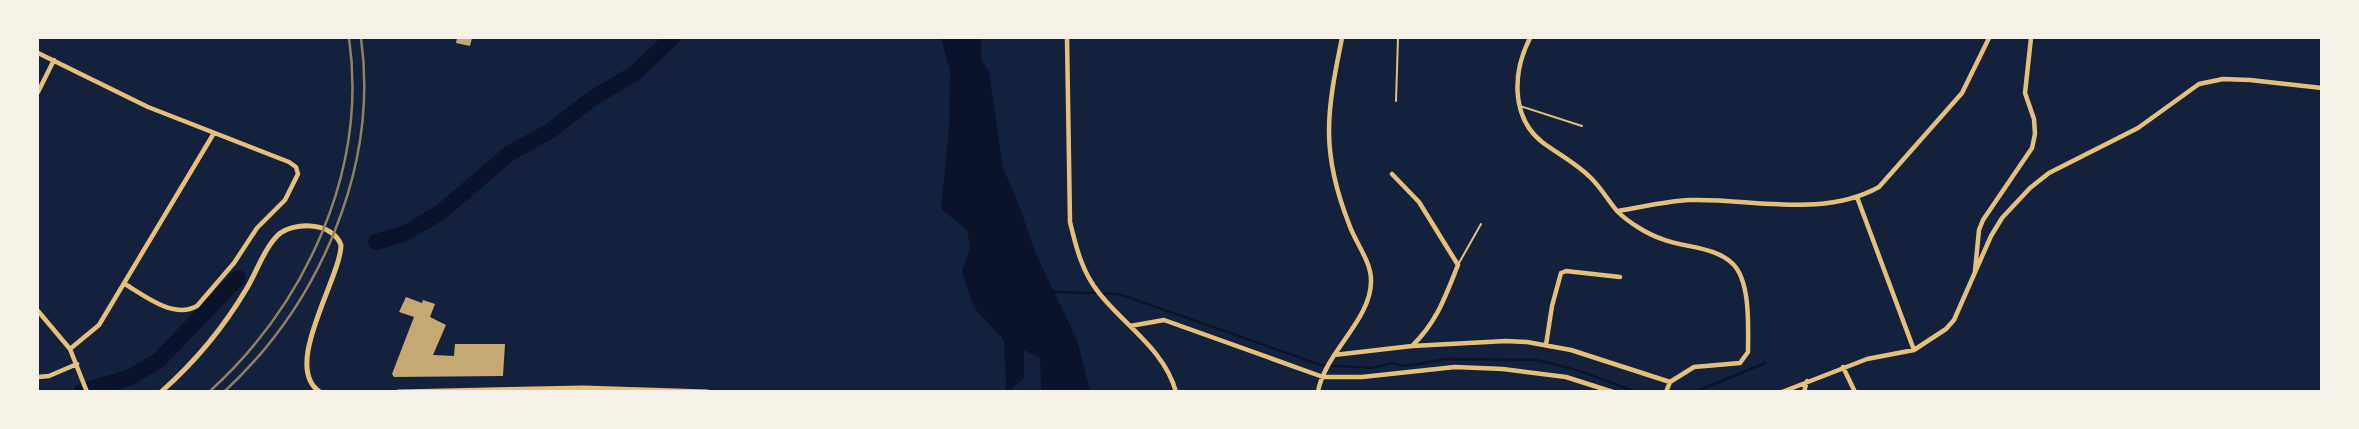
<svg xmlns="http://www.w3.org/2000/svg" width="2359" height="429" font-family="'DejaVu Sans',sans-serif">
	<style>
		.water { fill: #0b132b }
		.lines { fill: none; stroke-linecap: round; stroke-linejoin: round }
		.stream { stroke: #0b132b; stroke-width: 2.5 }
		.river { stroke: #0b132b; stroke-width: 16 }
		.building { fill: #c6a872 }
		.service { stroke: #e5c07b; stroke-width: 2 }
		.minor { stroke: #e5c07b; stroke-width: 4.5 }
		.tertiary { stroke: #e5c07b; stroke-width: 5 }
		.rail { stroke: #918062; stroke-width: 2.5 }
	</style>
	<rect width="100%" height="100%" fill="#14213d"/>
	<path class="water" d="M 941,38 L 981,38 L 981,59 L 989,72 L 1003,168 L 1019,205 L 1035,252 L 1077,340 L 1090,391 L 1041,391 L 1040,358 L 1024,350 L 1024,378 L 1010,391 L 1006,391 L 1004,340 L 974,308 L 962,271 L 970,247 L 967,230 L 941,209 L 949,127 L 950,71 Z"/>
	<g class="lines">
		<path class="stream" d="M 1054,292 L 1119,294 L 1321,365 L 1371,368 L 1392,363 L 1405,366 L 1447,359 L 1537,360 L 1580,371 L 1636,392
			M 1695,392 L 1765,363"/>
		<path class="river" d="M 376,242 L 406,233 L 441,212 L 510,153 L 550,131 L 590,100 L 635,73 L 672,38
			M 81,392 L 131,377 L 159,360 L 238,278"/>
	</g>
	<path class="building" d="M 457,38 L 472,38 L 470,46 L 456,43 Z
		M 406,297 L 422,303 L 423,300 L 435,304 L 430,317 L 446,325 L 433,355 L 454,356 L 455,344 L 505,344 L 503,376 L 394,377 L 392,374 L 414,317 L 399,312 Z"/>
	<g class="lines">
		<path class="service" d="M 1396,101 L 1398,38
			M 1520,106 L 1582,126
			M 1459,263 L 1481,224"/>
		<path class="minor" d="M 1067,38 L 1070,222 C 1076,247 1082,272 1099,293 C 1124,325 1165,350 1176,392
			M 1530,38 C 1513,71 1510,116 1542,142 C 1558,154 1576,163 1591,178 C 1601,188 1608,200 1617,211 C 1628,222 1647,234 1662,239 C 1684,248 1715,246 1733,264 C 1751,282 1748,329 1748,352 L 1740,363 L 1694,367 L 1670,382
			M 38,53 L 148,107 L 289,162 L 296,167 L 298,174 L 285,200 L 257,228 L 234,263 L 197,306 C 174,319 146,297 125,284
			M 38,92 L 54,60
			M 1392,174 L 1419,202 L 1458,265 C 1445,297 1437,322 1412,346
			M 1857,197 L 1914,350
			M 1618,211 C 1642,207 1666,201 1690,200 C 1753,198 1821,219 1879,187 L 1962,93 L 1989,38
			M 1975,271 L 1979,230 L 1983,220 L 2032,148 L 2035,134 L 2034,119 L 2025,93 L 2031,38
			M 38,311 L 70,349 L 87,392
			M 1130,326 L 1164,320 L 1323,377 L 1362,377 L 1455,367 L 1503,369 L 1566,377 L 1613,392
			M 1546,345 L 1552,306 L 1561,273 L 1566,271 L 1620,277
			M 70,349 L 99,325 L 214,133
			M 1334,355 L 1412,346 L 1506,341 L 1527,342 L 1571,350 L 1670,382
			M 1843,367 L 1855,392
			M 38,377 L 49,376 L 77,364
			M 1318,392 C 1324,353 1372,320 1371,280 C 1371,261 1355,242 1349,224 C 1338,196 1329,161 1329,131 C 1329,100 1336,68 1342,38
			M 1666,392 L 1670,382
			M 1782,392 L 1867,359 L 1914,350 L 1946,329 L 1954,320 L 1991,236 L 2002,218 L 2030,188 L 2049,173 L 2138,128 L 2199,84 L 2223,79 L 2250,80 L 2322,88
			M 1804,392 L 1807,381"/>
		<path class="tertiary" d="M 161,392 C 195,362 224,327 247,288 C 257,271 264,249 278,235 C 294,221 333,222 341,245 C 341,278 281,367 320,392
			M 398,392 L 583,388 L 708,392"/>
		<path class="rail" d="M 209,392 C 306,304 368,170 349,38
			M 224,392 C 319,304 379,168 361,38"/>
	</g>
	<rect width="2359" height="429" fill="none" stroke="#f6f1e7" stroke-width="78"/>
</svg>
